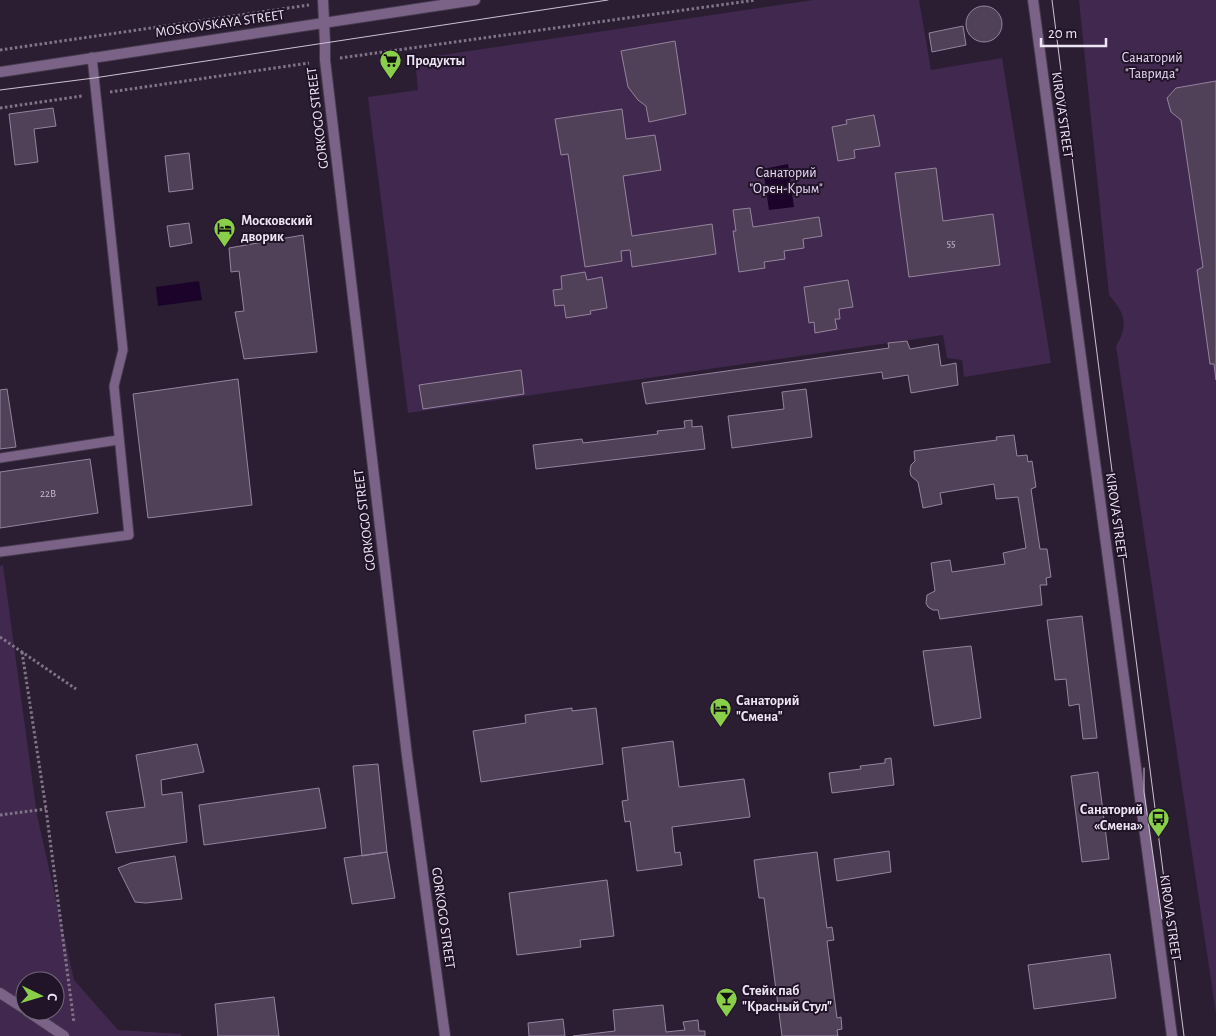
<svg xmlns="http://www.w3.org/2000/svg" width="1216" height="1036" font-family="'Alegreya Sans',sans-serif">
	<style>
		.green { fill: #41284f; fill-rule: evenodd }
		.water { fill: #1c0329 }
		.building { fill: #504158; stroke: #94849e }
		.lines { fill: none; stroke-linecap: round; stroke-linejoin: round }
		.lane-casing { stroke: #463a4e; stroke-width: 11 }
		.street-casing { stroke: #463a4e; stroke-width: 12 }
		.path { stroke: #807587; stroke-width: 3; stroke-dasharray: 2.5 2.5; stroke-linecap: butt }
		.lane { stroke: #7a6387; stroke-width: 9 }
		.street { stroke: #7a6387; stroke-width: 10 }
		.tram { stroke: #ccc3d2; stroke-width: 1 }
		.labels { text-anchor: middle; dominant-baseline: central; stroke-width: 4; stroke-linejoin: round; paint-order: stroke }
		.number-label { font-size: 11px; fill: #c6bccc }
		.street-label { font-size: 14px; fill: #ede5f3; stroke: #211428 }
		.park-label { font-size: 14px; fill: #ebd9f6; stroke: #211428 }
		.poi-label { font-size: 14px; font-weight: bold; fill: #ede5f3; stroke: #211428; text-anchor: start }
	</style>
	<rect width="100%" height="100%" fill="#2b1e33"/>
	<path class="green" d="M 813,0 L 919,0 L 931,70 L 1002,58 L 1051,363 L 964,377 L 962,360 L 947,358 L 943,335 L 408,413 L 368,97 L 418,90 L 415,59 Z
		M 1079,0 L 1216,0 L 1216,1013 L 1116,346 C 1129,325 1125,313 1109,295 Z
		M 3,565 L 37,815 L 74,980 L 118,1030 L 181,1034 L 181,1036 L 0,1036 L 0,566 ZM 25,981 L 55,981 L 55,1011 L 25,1011 Z"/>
	<path class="water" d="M 788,164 L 794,207 L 769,210 L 763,169 Z
		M 199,281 L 202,300 L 158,306 L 156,287 Z"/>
	<path class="building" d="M966 24a18 18 0 1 1 36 0a18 18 0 1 1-36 0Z
		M 963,26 L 966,45 L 932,52 L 929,33 Z
		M 675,41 L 686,114 L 649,122 L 646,106 L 638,100 L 628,87 L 621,51 Z
		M 1216,81 L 1216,380 L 1214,364 L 1210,364 L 1197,270 L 1203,267 L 1181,120 L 1171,112 L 1167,98 L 1176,88 Z
		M 53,108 L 56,126 L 34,129 L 38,162 L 15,165 L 9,114 Z
		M 622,109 L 626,139 L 655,135 L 661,170 L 623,176 L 632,236 L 712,224 L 716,254 L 632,267 L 630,250 L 621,251 L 622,261 L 585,267 L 568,154 L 561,155 L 555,119 Z
		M 874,115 L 880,146 L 854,150 L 855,158 L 838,161 L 832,127 L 847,124 L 846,120 Z
		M 189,153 L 193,189 L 169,192 L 165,156 Z
		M 936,168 L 943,221 L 993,214 L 1000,265 L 909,277 L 895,173 Z
		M 750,208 L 753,227 L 819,217 L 822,236 L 803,239 L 804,248 L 784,251 L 785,259 L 764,262 L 765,268 L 739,272 L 733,231 L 736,231 L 733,210 Z
		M 189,223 L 192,243 L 170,247 L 167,226 Z
		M 303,235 L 317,352 L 244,359 L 235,312 L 244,311 L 239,271 L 231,272 L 229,248 Z
		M 585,272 L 587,280 L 602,277 L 607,308 L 590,311 L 591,314 L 566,318 L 564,305 L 555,306 L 553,290 L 562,289 L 561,276 Z
		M 848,280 L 853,307 L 839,309 L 840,319 L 835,319 L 837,329 L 815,333 L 814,322 L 809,323 L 804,287 Z
		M 907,341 L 910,349 L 938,344 L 941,366 L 956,363 L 958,385 L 911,393 L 908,375 L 883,379 L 882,372 L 646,404 L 642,383 L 889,348 L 888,343 Z
		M 521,370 L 524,394 L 423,409 L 419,385 Z
		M 238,379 L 252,505 L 148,518 L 133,394 Z
		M 7,389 L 16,447 L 0,449 L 0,390 Z
		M 806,389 L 812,437 L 732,448 L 728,416 L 784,409 L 782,392 Z
		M 692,420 L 692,427 L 702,426 L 705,449 L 536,469 L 533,445 L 582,439 L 583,443 L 658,434 L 657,431 L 685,428 L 684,421 Z
		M 1014,435 L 1017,456 L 1027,455 L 1028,462 L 1032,461 L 1036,487 L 1031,489 L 1040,549 L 1047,549 L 1051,577 L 1046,578 L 1047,585 L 1040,585 L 1042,605 L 940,619 L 938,610 L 933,610 L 928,607 L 926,603 L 927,595 L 935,591 L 931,563 L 950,560 L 952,572 L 1005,564 L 1003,553 L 1026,548 L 1018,497 L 996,499 L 994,484 L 940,493 L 942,504 L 923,508 L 918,482 L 911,476 L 910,471 L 911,465 L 915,461 L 914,451 L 997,440 L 996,437 Z
		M 90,459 L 98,513 L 0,528 L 0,472 Z
		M 1082,616 L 1097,738 L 1083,739 L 1079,704 L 1069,706 L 1066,679 L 1055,680 L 1047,620 Z
		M 971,646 L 981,718 L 934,726 L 923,651 Z
		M 572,708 L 572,711 L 596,708 L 603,764 L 481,782 L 473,731 L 526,723 L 525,715 Z
		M 673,741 L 679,787 L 744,779 L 750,817 L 672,827 L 675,853 L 680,852 L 682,865 L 637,871 L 630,821 L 625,822 L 622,801 L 628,800 L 622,748 Z
		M 197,744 L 204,772 L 161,780 L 162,795 L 182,792 L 187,842 L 116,853 L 106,812 L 145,807 L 136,755 Z
		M 891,758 L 894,785 L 832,793 L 829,773 L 861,769 L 860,766 L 885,763 L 885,759 Z
		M 378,764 L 387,852 L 362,856 L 353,766 Z
		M 1098,772 L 1109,859 L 1082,862 L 1071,776 Z
		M 319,788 L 326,828 L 204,845 L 199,805 Z
		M 889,851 L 891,872 L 837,881 L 834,859 Z
		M 387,852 L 395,898 L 352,904 L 344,858 Z
		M 817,852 L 827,928 L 832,927 L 834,940 L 827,941 L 837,1018 L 841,1017 L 842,1029 L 837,1030 L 838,1036 L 782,1036 L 764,898 L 759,898 L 754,860 Z
		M 175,856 L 182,899 L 146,903 L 135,902 L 118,868 L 131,863 Z
		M 607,880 L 614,936 L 580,940 L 581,947 L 517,955 L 509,893 Z
		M 1110,954 L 1116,998 L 1034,1009 L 1028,965 Z
		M 274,997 L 279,1036 L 218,1036 L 215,1004 Z
		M 663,1005 L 666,1032 L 685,1030 L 683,1022 L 698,1020 L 699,1031 L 705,1031 L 705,1036 L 573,1036 L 615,1031 L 613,1010 Z
		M 563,1019 L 565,1036 L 529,1036 L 528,1023 Z"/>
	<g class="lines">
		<defs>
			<path id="lane" d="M 0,458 L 118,440
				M 0,552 L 129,535 L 114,386 L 123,350 L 92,57"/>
			<path id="street" d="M 323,0 L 325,43 L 325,60 L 407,756 L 445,1036
				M 1033,0 L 1172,1036
				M 0,72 L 475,0
				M 0,993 L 25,1009
				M 27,1011 L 64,1036"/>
		</defs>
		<use href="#lane" class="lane-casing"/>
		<use href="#street" class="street-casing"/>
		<path class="path" d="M 0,50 L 309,5
			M 340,58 L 756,0
			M 110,92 L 309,63
			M 0,108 L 82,96
			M 0,637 L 76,689
			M 22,652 L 46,809 L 74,1023
			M 0,815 L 46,809"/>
		<use href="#lane" class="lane"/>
		<use href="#street" class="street"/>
		<path class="tram" d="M 1052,0 L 1184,1036
			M 0,90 L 94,78 L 608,0
			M 1144,768 L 1144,792 L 1162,919"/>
	</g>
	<defs>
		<symbol id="supermarket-pin" viewBox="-11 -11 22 30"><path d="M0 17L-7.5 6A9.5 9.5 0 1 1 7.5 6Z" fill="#89cf49" stroke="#211428"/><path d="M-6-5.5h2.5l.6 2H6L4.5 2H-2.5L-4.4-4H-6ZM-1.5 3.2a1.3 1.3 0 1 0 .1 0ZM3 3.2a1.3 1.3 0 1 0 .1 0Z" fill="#111"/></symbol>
		<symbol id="hotel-pin" viewBox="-11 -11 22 30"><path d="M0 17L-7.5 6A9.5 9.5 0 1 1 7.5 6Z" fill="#89cf49" stroke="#211428"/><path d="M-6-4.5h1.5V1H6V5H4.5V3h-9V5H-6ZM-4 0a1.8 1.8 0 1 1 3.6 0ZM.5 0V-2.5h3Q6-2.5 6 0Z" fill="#111"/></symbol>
		<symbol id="bus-pin" viewBox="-11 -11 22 30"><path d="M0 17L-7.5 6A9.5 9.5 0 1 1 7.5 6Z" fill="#89cf49" stroke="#211428"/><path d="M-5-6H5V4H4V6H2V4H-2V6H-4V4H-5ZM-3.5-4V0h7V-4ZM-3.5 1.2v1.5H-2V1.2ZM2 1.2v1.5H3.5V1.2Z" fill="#111"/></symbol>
		<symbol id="bar-pin" viewBox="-11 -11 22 30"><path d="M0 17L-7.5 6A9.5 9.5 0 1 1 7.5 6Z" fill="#89cf49" stroke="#211428"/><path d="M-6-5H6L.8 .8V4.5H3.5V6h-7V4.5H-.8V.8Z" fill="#111"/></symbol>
	</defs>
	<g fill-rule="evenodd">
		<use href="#supermarket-pin" x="378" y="48" width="25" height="34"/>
		<use href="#hotel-pin" x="212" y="216" width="25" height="34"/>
		<use href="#hotel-pin" x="708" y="696" width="25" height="34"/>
		<use href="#bus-pin" x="1146" y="806" width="25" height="34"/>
		<use href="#bar-pin" x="714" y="986" width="25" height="34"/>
	</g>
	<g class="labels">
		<g class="number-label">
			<text x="951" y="243">55</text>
			<text x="48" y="493">22В</text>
		</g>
		<g class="street-label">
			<text transform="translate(220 24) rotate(-8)">MOSKOVSKAYA STREET</text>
			<text transform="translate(1062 115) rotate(82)">KIROVA STREET</text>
			<text transform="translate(318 118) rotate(-97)">GORKOGO STREET</text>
			<text transform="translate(1116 516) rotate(82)">KIROVA STREET</text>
			<text transform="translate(365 520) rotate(-97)">GORKOGO STREET</text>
			<text transform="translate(443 918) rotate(82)">GORKOGO STREET</text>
			<text transform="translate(1170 918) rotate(82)">KIROVA STREET</text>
		</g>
		<g class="park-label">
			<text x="1152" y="58">Санаторий<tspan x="1152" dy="16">"Таврида"</tspan></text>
			<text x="786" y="173">Санаторий<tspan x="786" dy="16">"Орен-Крым"</tspan></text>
		</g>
		<g class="poi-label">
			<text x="406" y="61">Продукты</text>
			<text x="241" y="221">Московский<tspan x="241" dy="16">дворик</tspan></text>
			<text x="736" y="701">Санаторий<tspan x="736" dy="16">"Смена"</tspan></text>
			<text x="1143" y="810" text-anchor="end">Санаторий<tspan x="1143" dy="16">«Смена»</tspan></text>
			<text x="742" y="991">Стейк паб<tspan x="742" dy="16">"Красный Стул"</tspan></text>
		</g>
	</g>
	<g transform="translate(40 996) rotate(95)"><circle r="24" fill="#211428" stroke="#736879"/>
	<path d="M0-4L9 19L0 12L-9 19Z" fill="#89cf49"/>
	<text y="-8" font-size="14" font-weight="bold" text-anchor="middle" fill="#ede5f3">С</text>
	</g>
	<path d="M1041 38v8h65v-8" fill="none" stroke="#ede5f3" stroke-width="2.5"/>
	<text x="1048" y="38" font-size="15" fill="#ede5f3" stroke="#211428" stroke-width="4" paint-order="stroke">20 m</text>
</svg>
